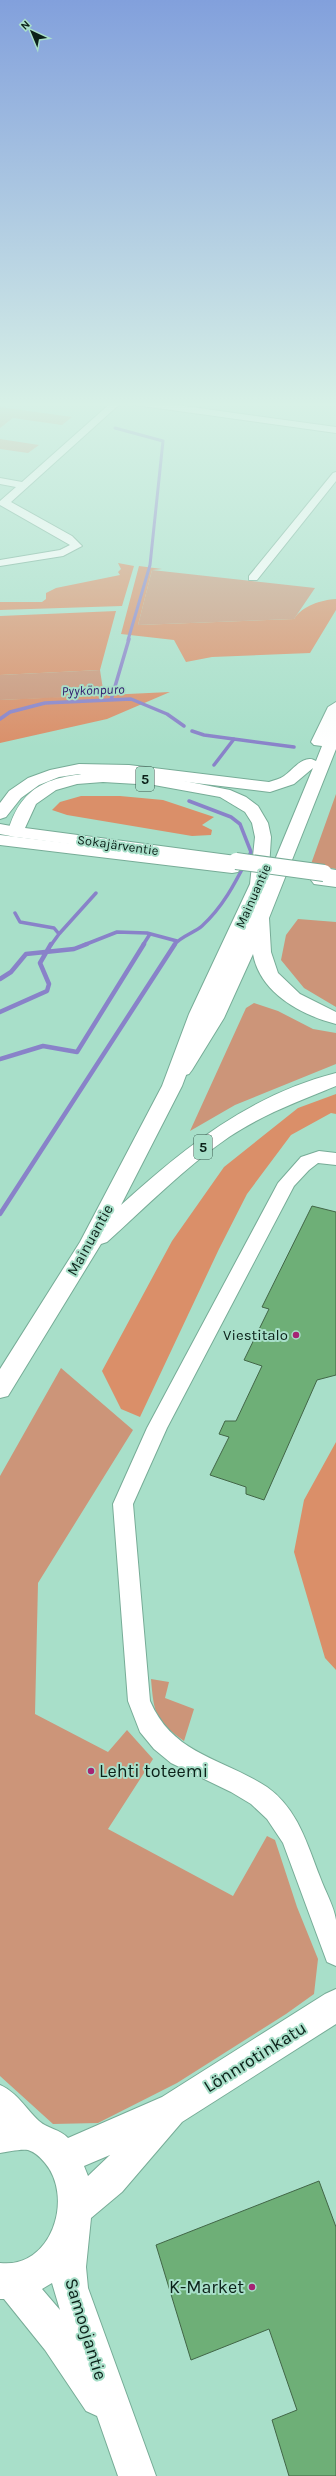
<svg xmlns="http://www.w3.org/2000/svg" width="336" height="2476" font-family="Karla,sans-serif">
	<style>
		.green { fill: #cc9579 }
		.forest { fill: #da8f69 }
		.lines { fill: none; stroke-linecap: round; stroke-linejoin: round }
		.stream-far2 { stroke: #8982c9; stroke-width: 3 }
		.stream-far1 { stroke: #8982c9; stroke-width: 3.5 }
		.stream { stroke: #8982c9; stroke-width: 4.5 }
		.building { fill: #6eaf77; stroke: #426647 }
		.minor-casing { stroke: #77ac97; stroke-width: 2 }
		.tertiary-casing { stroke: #77ac97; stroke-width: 2 }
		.primary-casing { stroke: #77ac97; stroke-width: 2 }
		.trunk-casing { stroke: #77ac97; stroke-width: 2 }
		.minor { fill: #fff; fill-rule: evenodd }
		.tertiary { fill: #fff; fill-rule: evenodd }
		.primary { fill: #fff; fill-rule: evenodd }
		.trunk { fill: #fff; fill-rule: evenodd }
		.trunk-bridge-casing { stroke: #77ac97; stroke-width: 18; stroke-linecap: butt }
		.trunk-bridge { stroke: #fff; stroke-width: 16 }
		.poi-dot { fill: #a52474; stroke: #a8dfc9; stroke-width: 1.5 }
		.labels { text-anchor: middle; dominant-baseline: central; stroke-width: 4; stroke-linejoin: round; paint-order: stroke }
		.far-water-label { font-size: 13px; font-style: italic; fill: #2f186b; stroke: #a8dfc9 }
		.far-street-label { font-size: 13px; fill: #0b2119; stroke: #a8dfc9 }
		.shield { fill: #a8dfc9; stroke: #3a5a4e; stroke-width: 1 }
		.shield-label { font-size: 14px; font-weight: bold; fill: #0b2119 }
		.street-label { font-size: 15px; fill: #0b2119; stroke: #a8dfc9 }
		.poi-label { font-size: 15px; fill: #0b2119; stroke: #a8dfc9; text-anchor: end }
		.near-poi-label { font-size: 18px; fill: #0b2119; stroke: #a8dfc9; text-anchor: start }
		.near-street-label { font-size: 18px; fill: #0b2119; stroke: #a8dfc9 }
	</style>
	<rect width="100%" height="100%" fill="#a8dfc9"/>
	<path class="green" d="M 0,407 L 72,417 L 62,425 L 13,418 L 0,428 Z
		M 0,439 L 39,445 L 28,453 L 0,449 Z
		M 152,570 L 315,588 L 294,619 L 138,625 Z
		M 100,670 L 104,696 L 0,700 L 0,675 Z
		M 336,794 L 336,869 L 311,864 Z
		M 298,919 L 336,922 L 336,1007 L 304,988 L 281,960 L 286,935 Z
		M 254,1003 L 278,1011 L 313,1029 L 336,1033 L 336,1064 L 235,1105 L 190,1131 L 246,1008 Z
		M 61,1368 L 133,1430 L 38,1583 L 35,1714 L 108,1752 L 127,1730 L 153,1759 L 108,1829 L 233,1896 L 267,1836 L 275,1840 L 297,1907 L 318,1959 L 314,1994 L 286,2014 L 177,2083 L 98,2123 L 53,2124 L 0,2076 L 0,1476 Z
		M 151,1679 L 169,1682 L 165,1698 L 194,1709 L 184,1741 C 155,1720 154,1714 151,1679 Z"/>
	<path class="forest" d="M 118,563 L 134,566 L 122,606 L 0,610 L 0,602 L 42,602 L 46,599 L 46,593 L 56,588 L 120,575 L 118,572 L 121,569 Z
		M 139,566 L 162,569 L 152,570 L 138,625 L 294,619 C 302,606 321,600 336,599 L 336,610 L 310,653 L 212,657 L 186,662 L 174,640 L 121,634 Z
		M 116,611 L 100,670 L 0,675 L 0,616 Z
		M 170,692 L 107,719 L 0,743 L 0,700 Z
		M 81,796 L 120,796 L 163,800 L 214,817 L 202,825 L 212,830 L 211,835 L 192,836 L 67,815 L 52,810 L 60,802 Z
		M 336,1094 L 336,1114 L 331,1113 L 291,1135 L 247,1194 L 219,1249 L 140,1417 L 121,1409 L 102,1371 L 172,1241 L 224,1167 L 298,1108 Z
		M 336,1442 L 336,1670 L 325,1658 L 294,1552 L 304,1500 Z"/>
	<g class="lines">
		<path class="stream-far2" d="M 115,428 L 163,441 L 150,565 L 128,640"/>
		<path class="stream-far1" d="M 111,700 L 129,639
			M 0,719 L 10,712 L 45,703 L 131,699 L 167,714 L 184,726
			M 192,731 L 204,735 L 294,747
			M 214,765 L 234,739
			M 15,913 L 20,922 L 54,928 L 59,934 L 51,945
			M 59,934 L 96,893
			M 84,945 L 117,932 L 147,933 L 177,941
			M 143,945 L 150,934
			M 174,945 C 181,936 194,933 202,926 C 225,905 237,879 251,852 L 240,824 L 231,817 L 189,801"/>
		<path class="stream" d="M 0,979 L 11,972 L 26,954 L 74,949 L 87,944
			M 0,1012 L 47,991 L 49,984 L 40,963 L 51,944
			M 0,1059 L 43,1046 L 77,1052 L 144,944
			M 0,1214 L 175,944"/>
	</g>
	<path class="building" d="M 312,1206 L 336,1212 L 336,1375 L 317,1380 L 264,1500 L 246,1494 L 246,1487 L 210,1475 L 229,1437 L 219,1434 L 225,1421 L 236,1421 L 262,1366 L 244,1360 L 269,1309 L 262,1307 Z
		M 319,2181 L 336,2227 L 336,2476 L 289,2476 L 272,2420 L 297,2410 L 269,2329 L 191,2360 L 156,2245 Z"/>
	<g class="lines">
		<defs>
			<path id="minor" d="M 113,401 L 123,401 L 11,502 L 72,536 L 82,546 L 63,556 L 0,566 L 0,560 L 60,550 L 70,545 L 0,505 L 0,501 L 16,487 L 0,484 L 0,478 L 22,482 Z
				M 124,401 L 148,401 L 336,427 L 336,433 L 128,404 Z
				M 336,472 L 336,481 L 257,580 L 249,580 L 249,576 L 333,473 Z
				M 319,1151 L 336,1153 L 336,1165 L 318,1163 L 309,1170 L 294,1186 L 167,1428 L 133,1504 L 150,1701 C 173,1755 223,1758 267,1787 C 298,1809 307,1844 320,1877 C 325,1891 334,1906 336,1920 C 336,1934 336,1951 336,1966 L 327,1962 L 283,1843 L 267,1819 L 251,1804 L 231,1792 L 171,1763 L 154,1749 L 140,1732 L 128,1701 L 113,1504 L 147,1428 L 278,1183 L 301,1157 Z"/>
			<path id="tertiary" d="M 0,824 L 22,828 L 24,832 L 22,836 L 16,837 L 0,834 Z
				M 336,1989 L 336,2024 L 182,2122 L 122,2192 L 91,2218 L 86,2267 L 88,2288 L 156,2476 L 118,2476 L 97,2416 L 86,2411 L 45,2350 L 4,2299 L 0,2299 L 0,2263 C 52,2269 74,2197 45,2163 C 40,2157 35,2152 28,2150 C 19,2149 8,2152 0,2153 L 0,2085 C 18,2093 25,2108 39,2121 C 48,2129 60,2129 68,2138 L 162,2097 L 325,1994 ZM 110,2155 L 88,2176 L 84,2166 ZM 52,2283 L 60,2310 L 42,2289 Z"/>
			<path id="primary" d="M 336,702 L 336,749 L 269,918 L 271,952 L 278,973 L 300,994 L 336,1012 L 336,1024 C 301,1015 260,993 253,954 L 224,1018 L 192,1070 L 189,1074 L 182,1076 L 175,1074 L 172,1070 L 204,1018 L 252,915 L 313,768 L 294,784 L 270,792 L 129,775 L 79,774 L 59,777 L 39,785 L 21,798 L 6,817 L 0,819 L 0,803 L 9,791 L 28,778 L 50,770 L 79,764 L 129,765 L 269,782 C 274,780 280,779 284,776 C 293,770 304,753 316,761 L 322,746 L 314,745 L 311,742 L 328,707 Z
				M 0,835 L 232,863 L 238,864 L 241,868 L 238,872 L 232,873 L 0,845 Z
				M 320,875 L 336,877 L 336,887 L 314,884 L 311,880 L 314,876 Z"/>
			<path id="trunk" d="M 103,772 L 154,775 L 230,790 L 246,797 L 258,806 L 268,823 L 271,837 L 268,884 L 209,1014 L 182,1086 L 121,1205 C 185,1147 250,1095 336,1073 L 336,1086 C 299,1101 262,1115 229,1137 C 185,1167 146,1207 107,1242 L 101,1244 L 8,1396 L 0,1398 L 0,1369 L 80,1242 L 162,1086 L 189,1014 L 250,884 L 255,837 L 252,823 L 245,812 L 220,797 L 154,785 L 103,782 L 77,784 L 56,790 L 36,804 L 25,828 L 236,856 L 242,857 L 245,861 L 242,865 L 236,866 L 16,837 L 10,836 L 8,832 C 22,781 55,776 103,772 Z
				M 324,868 L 336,870 L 336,880 L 318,877 L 315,873 L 318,869 Z"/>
		</defs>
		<use href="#minor" class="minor-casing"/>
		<use href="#tertiary" class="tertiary-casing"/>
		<use href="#primary" class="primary-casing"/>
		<use href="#trunk" class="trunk-casing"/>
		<use href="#minor" class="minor"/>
		<use href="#tertiary" class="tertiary"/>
		<use href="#primary" class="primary"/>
		<use href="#trunk" class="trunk"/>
		<defs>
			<path id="trunk-bridge" d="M 236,861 L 324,873"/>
		</defs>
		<use href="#trunk-bridge" class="trunk-bridge-casing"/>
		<use href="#trunk-bridge" class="trunk-bridge"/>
	</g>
	<linearGradient id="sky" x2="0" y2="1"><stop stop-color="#82a0dc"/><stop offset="0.54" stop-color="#d8f1e7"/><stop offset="1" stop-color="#d8f1e7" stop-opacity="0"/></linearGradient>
	<rect width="336" height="748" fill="url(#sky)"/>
	<g class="poi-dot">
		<circle cx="296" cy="1335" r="4"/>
		<circle cx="91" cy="1771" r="4"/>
		<circle cx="252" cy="2287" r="4"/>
	</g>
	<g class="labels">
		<g class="far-water-label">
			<text transform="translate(93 690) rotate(-2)">Pyykönpuro</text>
		</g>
		<g class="far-street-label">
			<text transform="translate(118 845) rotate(8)">Sokajärventie</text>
			<text transform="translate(253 896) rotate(-66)">Mainuantie</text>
		</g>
		<g class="shield">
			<rect x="136" y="767" width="18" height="24" rx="3"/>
			<rect x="194" y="1135" width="18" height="24" rx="3"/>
		</g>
		<g class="shield-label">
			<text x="145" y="779">5</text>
			<text x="203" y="1147">5</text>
		</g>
		<g class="street-label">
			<text transform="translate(90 1240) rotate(-61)">Mainuantie</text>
		</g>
		<g class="poi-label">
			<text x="288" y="1335">Viestitalo</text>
		</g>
		<g class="near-poi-label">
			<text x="99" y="1771">Lehti toteemi</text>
			<text x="244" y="2287" text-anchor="end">K-Market</text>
		</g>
		<g class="near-street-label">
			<text transform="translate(255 2057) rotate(-32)">Lönnrotinkatu</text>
			<text transform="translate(86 2329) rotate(73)">Samoojantie</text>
		</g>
	</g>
	<g transform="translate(32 32) rotate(316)" stroke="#a8dfc9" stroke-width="3" paint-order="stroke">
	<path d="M0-3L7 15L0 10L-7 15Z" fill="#0b2119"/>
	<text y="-6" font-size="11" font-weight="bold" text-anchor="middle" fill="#0b2119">N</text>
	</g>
</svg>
